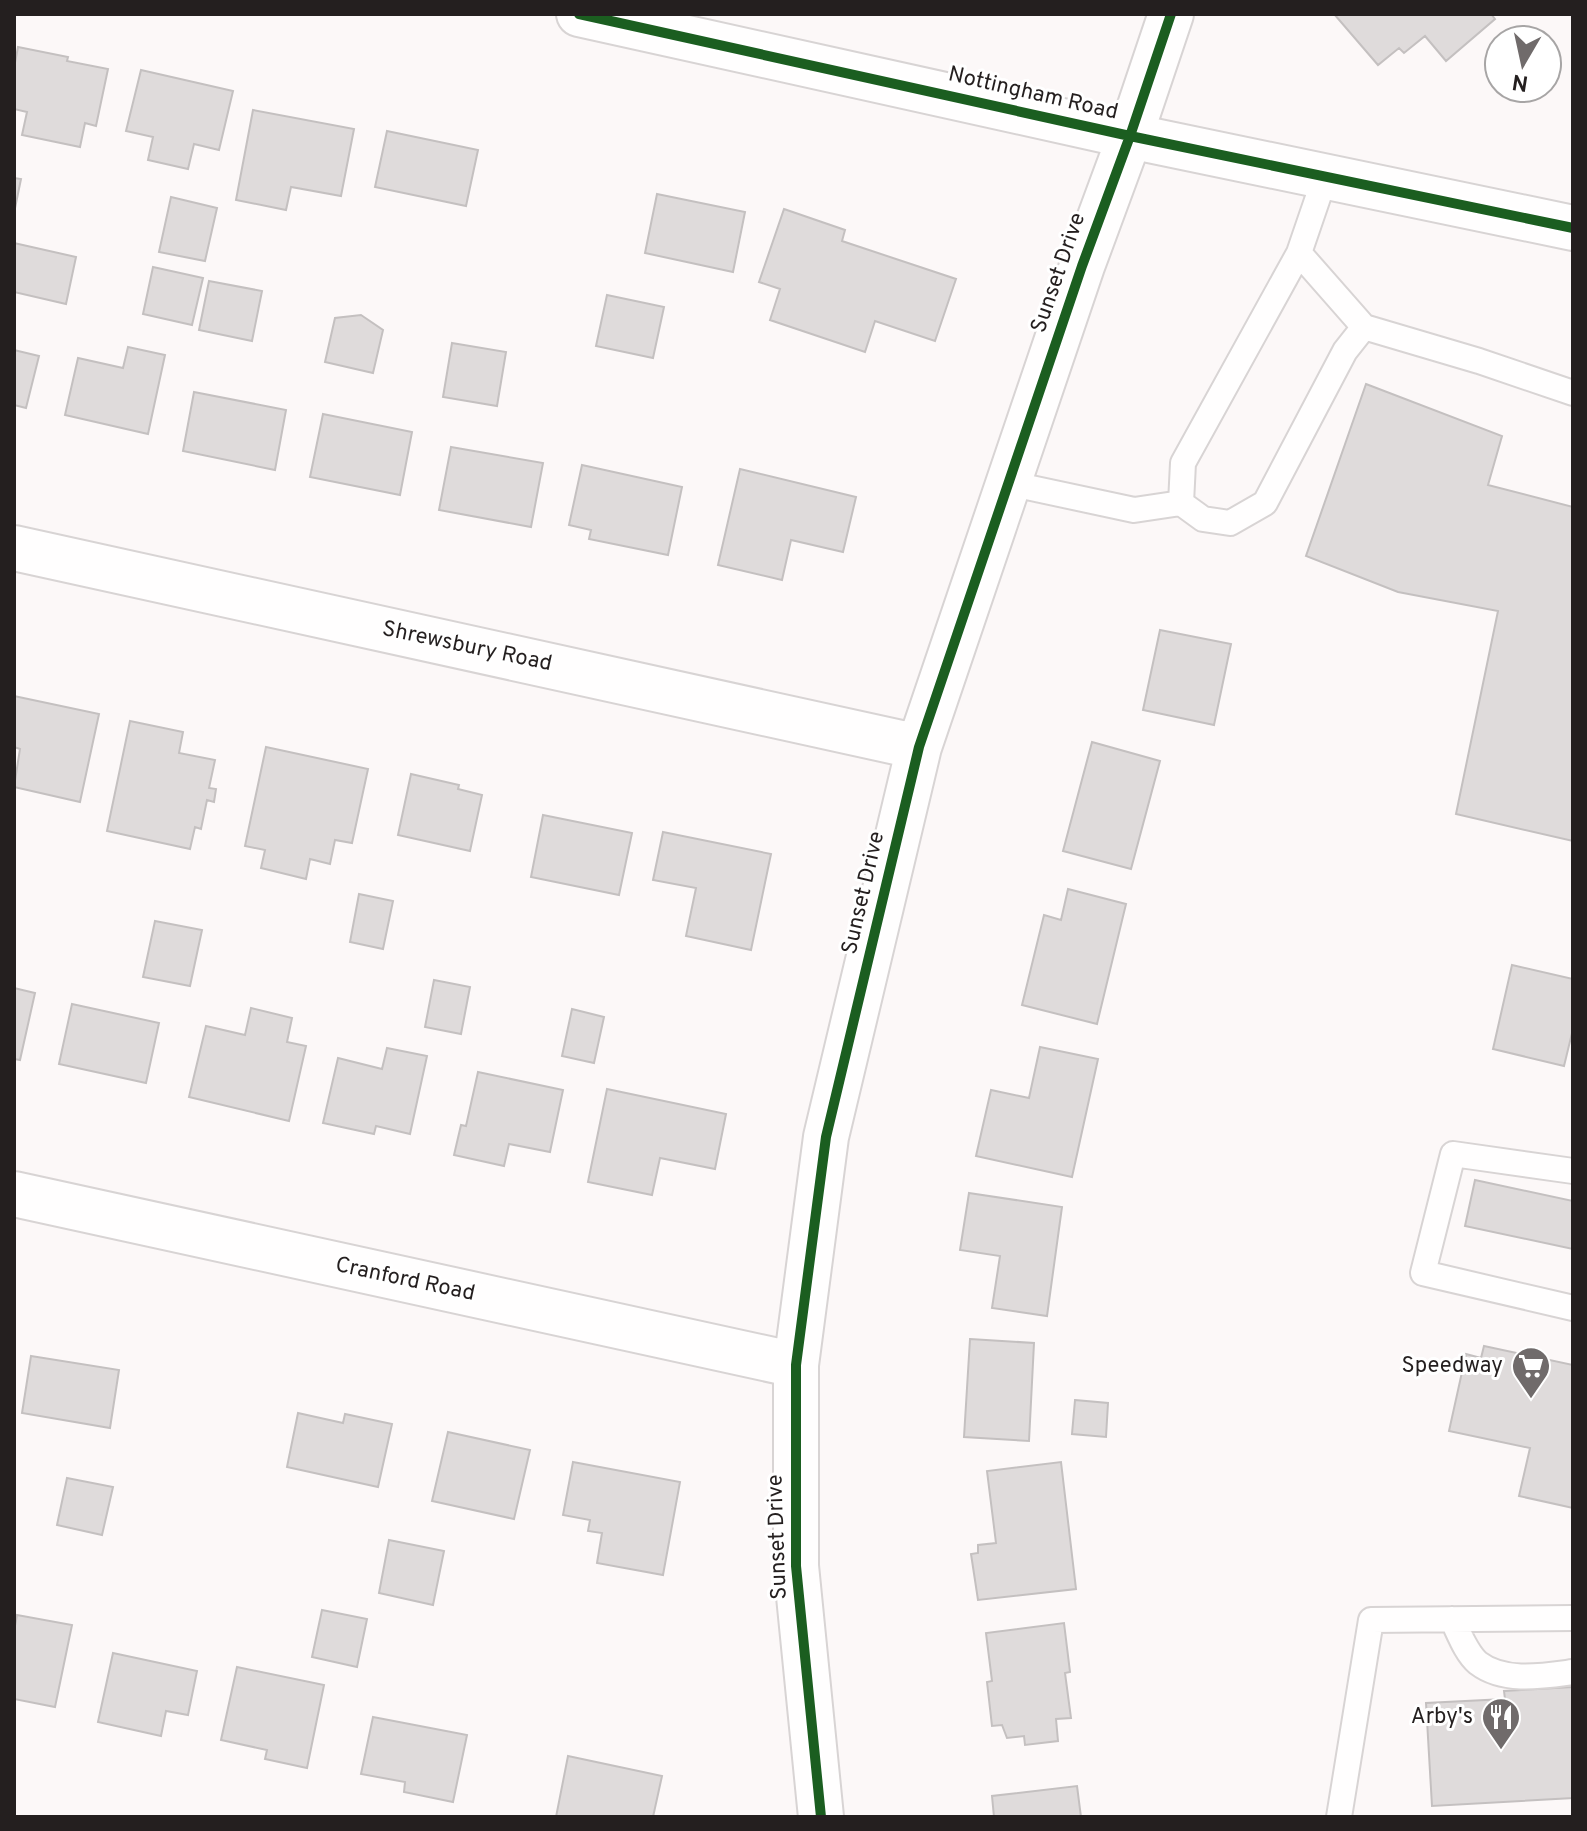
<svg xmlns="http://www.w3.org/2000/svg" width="1587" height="1831" font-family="Overpass,sans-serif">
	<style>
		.building { fill: #dfdbdb; stroke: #c4c0c0; stroke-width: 2 }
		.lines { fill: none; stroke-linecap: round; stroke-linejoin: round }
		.service-casing { stroke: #d8d4d4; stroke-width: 28 }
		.minor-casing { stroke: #d8d4d4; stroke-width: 48 }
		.tertiary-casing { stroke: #d8d4d4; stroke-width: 48 }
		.service { stroke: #fffefe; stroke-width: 24 }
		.minor { stroke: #fffefe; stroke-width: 44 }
		.tertiary { stroke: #fffefe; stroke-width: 44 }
		.cycleway-casing { stroke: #fff; stroke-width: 15 }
		.cycleway { stroke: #1b5e20; stroke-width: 10 }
		.labels { text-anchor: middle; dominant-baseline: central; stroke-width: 6; stroke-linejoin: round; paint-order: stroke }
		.street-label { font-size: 22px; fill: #241f1f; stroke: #fff }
		.poi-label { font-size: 22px; fill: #241f1f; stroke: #fff; text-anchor: end }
	</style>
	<rect width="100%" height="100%" fill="#fcf8f8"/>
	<path class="building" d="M 1334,14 L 1491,14 L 1495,19 L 1446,61 L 1425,36 L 1404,53 L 1399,48 L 1378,65 Z
		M 18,47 L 68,57 L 67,61 L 108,69 L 96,126 L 85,123 L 80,147 L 22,135 L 27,112 L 14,109 L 14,68 Z
		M 141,70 L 233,91 L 219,150 L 194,144 L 188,169 L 148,160 L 153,137 L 126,131 Z
		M 253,110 L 354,129 L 341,196 L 291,187 L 286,210 L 236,200 Z
		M 387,131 L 478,150 L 466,206 L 375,187 Z
		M 14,178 L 21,179 L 14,213 Z
		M 657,194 L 745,212 L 733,272 L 645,253 Z
		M 171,197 L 217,208 L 205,261 L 159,252 Z
		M 784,209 L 845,230 L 842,241 L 956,279 L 935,341 L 875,321 L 865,352 L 770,320 L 780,289 L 759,282 Z
		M 14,243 L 76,257 L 66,304 L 14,292 Z
		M 153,267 L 203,278 L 192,325 L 143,314 Z
		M 209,281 L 262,291 L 252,341 L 199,330 Z
		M 607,295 L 664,307 L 653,358 L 596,346 Z
		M 361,315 L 383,330 L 373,373 L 325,362 L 335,318 Z
		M 452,343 L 506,352 L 497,406 L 443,397 Z
		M 128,347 L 165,355 L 148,434 L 65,415 L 78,358 L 123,368 Z
		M 14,350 L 39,356 L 26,408 L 14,405 Z
		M 1366,384 L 1502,436 L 1488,485 L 1573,507 L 1573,841 L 1456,814 L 1498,611 L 1398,592 L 1306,556 Z
		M 194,392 L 286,410 L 275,470 L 183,451 Z
		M 323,414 L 412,432 L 400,495 L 310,477 Z
		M 451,447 L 543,463 L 531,527 L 439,510 Z
		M 582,465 L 682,487 L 668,555 L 589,539 L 591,530 L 569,525 Z
		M 740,469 L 856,497 L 843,552 L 791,540 L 782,580 L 718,565 Z
		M 1160,630 L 1231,644 L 1214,725 L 1143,710 Z
		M 14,696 L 99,714 L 80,802 L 14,787 L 20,749 L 14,747 Z
		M 130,721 L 183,732 L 179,753 L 215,760 L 209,788 L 216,789 L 214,802 L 207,800 L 201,829 L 195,827 L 190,849 L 107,831 Z
		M 1092,742 L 1160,761 L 1131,869 L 1063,851 Z
		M 266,747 L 368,769 L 352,843 L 335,840 L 330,864 L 310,859 L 306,879 L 261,868 L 265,850 L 245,846 Z
		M 411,774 L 459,785 L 458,789 L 482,795 L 470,851 L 398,835 Z
		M 543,815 L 632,833 L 619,895 L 531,877 Z
		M 663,832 L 771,854 L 751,950 L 686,936 L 696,888 L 653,880 Z
		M 1068,889 L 1126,904 L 1097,1024 L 1022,1005 L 1044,915 L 1061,920 Z
		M 359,894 L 393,901 L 383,949 L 350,942 Z
		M 155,921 L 202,930 L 190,986 L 143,977 Z
		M 1512,965 L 1573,979 L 1573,1029 L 1564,1066 L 1493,1049 Z
		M 434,980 L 470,987 L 461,1034 L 425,1027 Z
		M 14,988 L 35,993 L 20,1060 L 14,1059 Z
		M 72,1004 L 159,1023 L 146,1083 L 59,1064 Z
		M 251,1008 L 292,1018 L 287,1042 L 306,1046 L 289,1121 L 189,1097 L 206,1026 L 245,1035 Z
		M 572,1009 L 604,1017 L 594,1063 L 562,1056 Z
		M 1040,1047 L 1098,1059 L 1072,1177 L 976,1156 L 991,1090 L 1029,1098 Z
		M 387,1048 L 427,1056 L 410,1134 L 376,1126 L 374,1134 L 323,1123 L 338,1058 L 382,1069 Z
		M 478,1072 L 563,1090 L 550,1152 L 509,1144 L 504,1166 L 454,1155 L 461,1125 L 466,1126 Z
		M 607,1089 L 726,1114 L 715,1169 L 660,1158 L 652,1195 L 588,1182 Z
		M 1475,1180 L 1573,1201 L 1573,1249 L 1465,1226 Z
		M 969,1193 L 1062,1207 L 1047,1316 L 992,1308 L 1000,1256 L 960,1250 Z
		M 970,1339 L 1034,1343 L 1029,1441 L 964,1437 Z
		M 1484,1346 L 1573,1365 L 1573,1508 L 1519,1496 L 1530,1448 L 1449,1431 L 1466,1354 L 1481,1358 Z
		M 31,1356 L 119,1370 L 110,1428 L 22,1413 Z
		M 1075,1400 L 1108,1403 L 1106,1437 L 1072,1434 Z
		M 298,1413 L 343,1423 L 345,1414 L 392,1424 L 378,1487 L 287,1467 Z
		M 448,1432 L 530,1450 L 514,1519 L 432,1501 Z
		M 573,1462 L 680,1482 L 663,1575 L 597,1563 L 602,1533 L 588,1531 L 590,1520 L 563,1515 Z
		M 1061,1462 L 1076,1589 L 978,1600 L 971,1554 L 978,1553 L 978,1545 L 996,1543 L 987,1471 Z
		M 67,1478 L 113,1487 L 102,1535 L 57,1525 Z
		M 389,1540 L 444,1551 L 433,1605 L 379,1593 Z
		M 322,1610 L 367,1619 L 357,1667 L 312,1657 Z
		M 17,1615 L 72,1625 L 55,1707 L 14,1699 L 14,1631 Z
		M 1064,1623 L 1070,1672 L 1065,1673 L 1071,1718 L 1056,1719 L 1058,1741 L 1025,1745 L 1024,1736 L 1007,1738 L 1002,1725 L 992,1726 L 987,1682 L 992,1681 L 986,1633 Z
		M 113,1653 L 197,1671 L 188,1715 L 166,1711 L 161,1736 L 98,1722 Z
		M 237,1667 L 324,1685 L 307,1768 L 265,1759 L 267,1750 L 221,1740 Z
		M 1573,1687 L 1573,1798 L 1432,1806 L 1426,1703 L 1505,1699 L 1504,1691 Z
		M 373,1717 L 467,1735 L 453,1802 L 404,1792 L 405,1782 L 361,1774 Z
		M 568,1756 L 662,1776 L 653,1817 L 556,1817 Z
		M 1077,1786 L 1081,1817 L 994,1817 L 992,1796 Z"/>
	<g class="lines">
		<defs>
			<path id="service" d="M 1325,177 L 1299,253 L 1183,463 L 1181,503 L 1203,519 L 1230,523 L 1265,503 L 1345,351 L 1364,327 L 1479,361 L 1573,393
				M 1299,253 L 1364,327
				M 1008,483 L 1134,510 L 1181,503
				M 1573,1171 L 1453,1154 L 1423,1273 L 1573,1308
				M 1452,1619 C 1459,1633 1466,1653 1478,1663 C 1504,1683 1543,1676 1573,1672
				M 1339,1817 L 1371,1620 L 1573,1618"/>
			<path id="minor" d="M 14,548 L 919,747
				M 14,1194 L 796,1365
				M 821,1817 L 796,1566 L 796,1365 L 826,1137 L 919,747 L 1082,266 L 1130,136 L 1171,14"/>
			<path id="tertiary" d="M 579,14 L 1130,136 L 1573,228"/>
		</defs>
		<use href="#service" class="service-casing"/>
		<use href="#minor" class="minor-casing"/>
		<use href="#tertiary" class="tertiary-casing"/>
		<use href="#service" class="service"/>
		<use href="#minor" class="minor"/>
		<use href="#tertiary" class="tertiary"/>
		<defs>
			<path id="cycleway" d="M 579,14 L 1130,136 L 1573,228
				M 821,1817 L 796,1566 L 796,1365 L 826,1137 L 919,747 L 1082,266 L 1130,136 L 1171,14"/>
		</defs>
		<use href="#cycleway" class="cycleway-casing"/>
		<use href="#cycleway" class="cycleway"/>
	</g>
	<defs>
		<symbol id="supermarket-pin" viewBox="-11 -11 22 30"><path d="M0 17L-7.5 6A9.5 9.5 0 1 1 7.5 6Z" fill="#706b6b" stroke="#fff"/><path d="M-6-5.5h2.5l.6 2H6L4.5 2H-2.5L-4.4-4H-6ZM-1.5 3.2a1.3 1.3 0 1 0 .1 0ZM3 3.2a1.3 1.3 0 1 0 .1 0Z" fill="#fff"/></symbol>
		<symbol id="restaurant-pin" viewBox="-11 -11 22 30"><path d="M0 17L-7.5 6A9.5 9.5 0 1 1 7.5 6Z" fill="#706b6b" stroke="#fff"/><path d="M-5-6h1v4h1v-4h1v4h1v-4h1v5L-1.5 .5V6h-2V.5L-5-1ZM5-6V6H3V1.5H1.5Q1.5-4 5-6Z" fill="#fff"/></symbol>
	</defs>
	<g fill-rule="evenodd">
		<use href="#supermarket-pin" x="1509" y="1344" width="44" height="60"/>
		<use href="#restaurant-pin" x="1479" y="1695" width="44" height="60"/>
	</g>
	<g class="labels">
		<g class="street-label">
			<text transform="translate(1033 94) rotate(13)">Nottingham Road</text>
			<text transform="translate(1059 273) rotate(-71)">Sunset Drive</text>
			<text transform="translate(467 647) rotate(12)">Shrewsbury Road</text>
			<text transform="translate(864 893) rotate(-77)">Sunset Drive</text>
			<text transform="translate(405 1280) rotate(12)">Cranford Road</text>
			<text transform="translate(778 1537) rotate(-92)">Sunset Drive</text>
		</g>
		<g class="poi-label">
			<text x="1503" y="1366">Speedway</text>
			<text x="1473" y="1717">Arby's</text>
		</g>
	</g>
	<rect width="1587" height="1831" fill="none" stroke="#241f1f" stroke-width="32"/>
	<g transform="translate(1523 64) rotate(189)"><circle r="38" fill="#ffffff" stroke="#a7a5a5" stroke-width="2"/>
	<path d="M0-6L14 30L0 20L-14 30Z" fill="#706b6b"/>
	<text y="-12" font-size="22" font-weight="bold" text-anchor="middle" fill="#241f1f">N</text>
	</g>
</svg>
